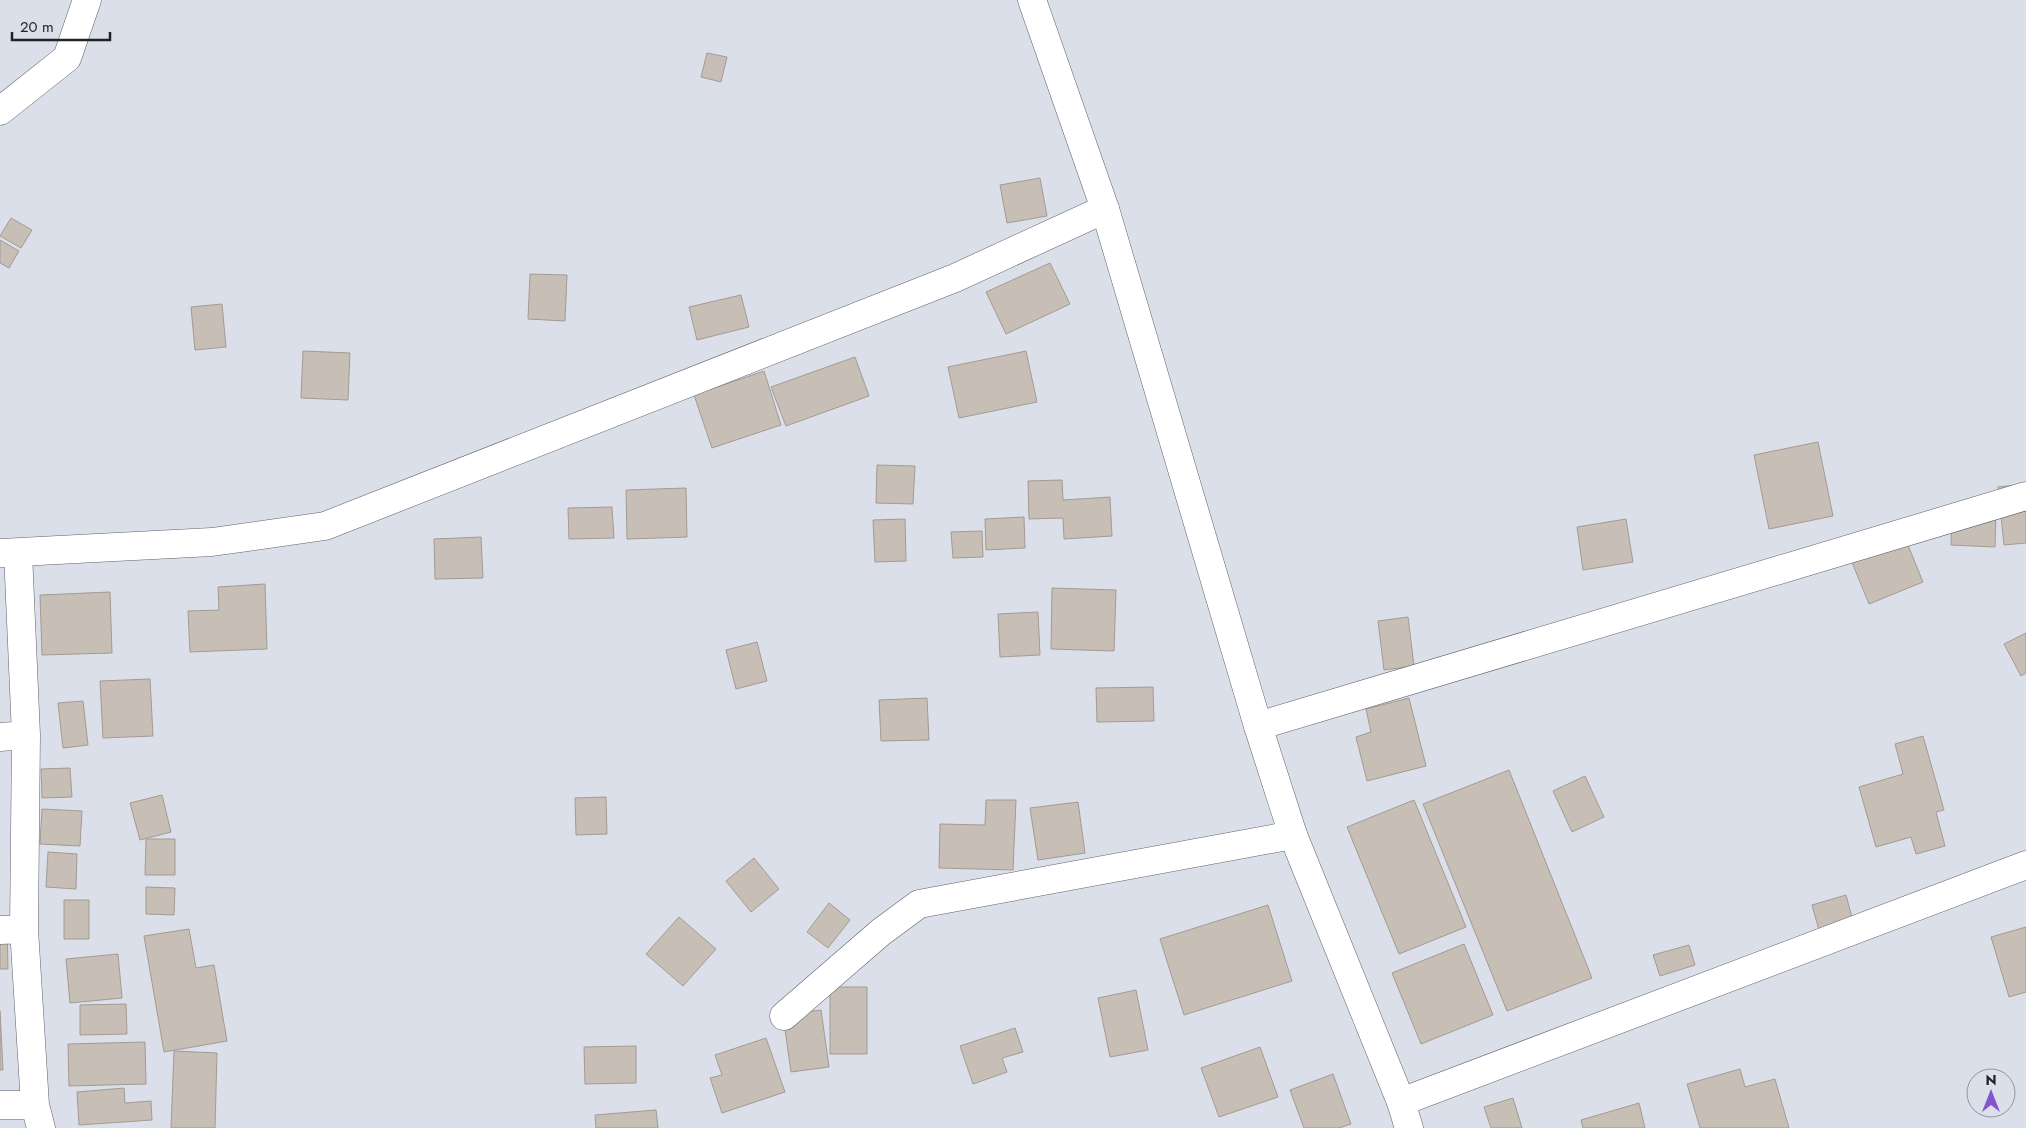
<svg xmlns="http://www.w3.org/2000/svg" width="2026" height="1128" font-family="Jost,sans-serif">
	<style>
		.building { fill: #c7beb6; stroke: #a39a93 }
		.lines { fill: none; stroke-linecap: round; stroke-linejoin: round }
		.minor-casing { stroke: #5f626b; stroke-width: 29 }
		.tertiary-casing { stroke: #5f626b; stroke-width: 29 }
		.secondary-casing { stroke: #5f626b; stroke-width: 29 }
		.minor { stroke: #fff; stroke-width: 28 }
		.tertiary { stroke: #fff; stroke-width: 28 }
		.secondary { stroke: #fff; stroke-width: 28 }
	</style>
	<rect width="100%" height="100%" fill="#dbdfe9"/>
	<path class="building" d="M 707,53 L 727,57 L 721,82 L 701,77 Z
		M 1040,178 L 1047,216 L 1007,223 L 1000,185 Z
		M 11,218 L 32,230 L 21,248 L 0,236 Z
		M 0,240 L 19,251 L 9,268 L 0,263 Z
		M 1050,263 L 1070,304 L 1006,334 L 986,292 Z
		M 530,274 L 567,275 L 565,321 L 528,319 Z
		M 741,295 L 749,327 L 697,340 L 689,307 Z
		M 222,304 L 226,347 L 195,350 L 191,307 Z
		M 303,351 L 350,353 L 348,400 L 301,398 Z
		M 1026,351 L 1037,402 L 959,418 L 948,367 Z
		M 855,357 L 869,396 L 786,426 L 771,387 Z
		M 764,371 L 781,425 L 712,448 L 694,395 Z
		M 1818,442 L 1833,516 L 1769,529 L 1754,455 Z
		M 877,465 L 915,466 L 913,504 L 876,503 Z
		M 1062,480 L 1063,500 L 1110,497 L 1112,536 L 1064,539 L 1063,518 L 1029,519 L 1028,481 Z
		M 2026,484 L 2026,543 L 2004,545 L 1998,487 Z
		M 686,488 L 687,537 L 627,539 L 626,490 Z
		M 612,507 L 614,538 L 569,539 L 568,508 Z
		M 1952,509 L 1996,510 L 1995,547 L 1951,545 Z
		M 1024,517 L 1025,548 L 986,550 L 985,519 Z
		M 905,519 L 906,561 L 875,562 L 873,520 Z
		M 1626,519 L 1633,562 L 1583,570 L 1577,527 Z
		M 982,531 L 983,557 L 953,558 L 951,532 Z
		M 1903,533 L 1923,582 L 1869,604 L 1849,555 Z
		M 481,537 L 483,578 L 435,579 L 434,539 Z
		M 265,584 L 267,649 L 190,652 L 188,611 L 219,610 L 218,587 Z
		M 1052,588 L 1116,590 L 1114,651 L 1051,649 Z
		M 110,592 L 112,653 L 42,655 L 40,595 Z
		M 1038,612 L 1040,655 L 1000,657 L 998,614 Z
		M 1408,617 L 1414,666 L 1384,670 L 1378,621 Z
		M 2026,633 L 2026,673 L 2021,676 L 2004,644 Z
		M 757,642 L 767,681 L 736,689 L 726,650 Z
		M 150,679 L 153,736 L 103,738 L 100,681 Z
		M 1153,687 L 1154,721 L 1097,722 L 1096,688 Z
		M 927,698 L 929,740 L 881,741 L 879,700 Z
		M 1409,698 L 1426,766 L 1367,781 L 1356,737 L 1371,732 L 1366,709 Z
		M 83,701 L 88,745 L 63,748 L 58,703 Z
		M 1923,736 L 1944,810 L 1936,812 L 1945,846 L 1916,854 L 1911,837 L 1876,847 L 1859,787 L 1903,774 L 1895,744 Z
		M 70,768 L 72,797 L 42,798 L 41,769 Z
		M 1509,770 L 1592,978 L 1507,1011 L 1423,804 Z
		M 1585,776 L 1604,817 L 1572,832 L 1553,791 Z
		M 162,795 L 171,832 L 140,840 L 130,803 Z
		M 606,797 L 607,834 L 576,835 L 575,798 Z
		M 986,800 L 1016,800 L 1013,870 L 939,868 L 940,824 L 985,825 Z
		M 1414,800 L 1466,927 L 1399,954 L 1347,827 Z
		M 1078,802 L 1085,853 L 1038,860 L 1030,808 Z
		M 42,809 L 82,811 L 80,846 L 40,844 Z
		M 146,839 L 175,839 L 175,875 L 145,875 Z
		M 48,852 L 77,854 L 76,889 L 46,887 Z
		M 754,858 L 779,889 L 751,912 L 726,881 Z
		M 146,887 L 175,888 L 174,915 L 146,914 Z
		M 1846,895 L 1854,925 L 1820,934 L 1812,905 Z
		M 64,900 L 89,900 L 89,939 L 64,939 Z
		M 829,903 L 850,920 L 828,948 L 807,932 Z
		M 1268,905 L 1292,981 L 1184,1015 L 1160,939 Z
		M 679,917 L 716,949 L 683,986 L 646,954 Z
		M 0,924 L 7,924 L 8,969 L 0,969 Z
		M 2026,927 L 2026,992 L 2009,997 L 1991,937 Z
		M 189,929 L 196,968 L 214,965 L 227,1041 L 164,1052 L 144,936 Z
		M 1464,944 L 1493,1015 L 1421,1044 L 1392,973 Z
		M 1689,945 L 1695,965 L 1660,976 L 1653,955 Z
		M 118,954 L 122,998 L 70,1003 L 66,959 Z
		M 830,987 L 867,987 L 867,1054 L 830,1054 Z
		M 1136,990 L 1148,1050 L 1110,1057 L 1098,998 Z
		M 126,1004 L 127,1034 L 80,1035 L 80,1005 Z
		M 821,1010 L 829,1067 L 791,1072 L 783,1015 Z
		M 0,1011 L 3,1070 L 0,1070 Z
		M 1015,1028 L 1023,1052 L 1002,1058 L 1007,1072 L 973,1084 L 960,1046 Z
		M 766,1038 L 785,1092 L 722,1113 L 710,1078 L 722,1075 L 715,1055 Z
		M 145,1042 L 146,1084 L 69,1086 L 68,1044 Z
		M 636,1046 L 636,1083 L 585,1084 L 584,1047 Z
		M 1260,1047 L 1278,1097 L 1219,1117 L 1201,1068 Z
		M 174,1051 L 217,1053 L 215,1128 L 171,1128 Z
		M 1740,1069 L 1745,1087 L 1775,1079 L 1789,1128 L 1700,1128 L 1687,1084 Z
		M 1333,1074 L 1351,1124 L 1339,1128 L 1304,1128 L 1290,1090 Z
		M 124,1088 L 125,1103 L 151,1101 L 152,1120 L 79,1125 L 77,1092 Z
		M 1513,1098 L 1522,1128 L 1491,1128 L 1484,1107 Z
		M 1639,1103 L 1645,1128 L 1583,1128 L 1581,1120 Z
		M 656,1110 L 658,1128 L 596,1128 L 595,1115 Z"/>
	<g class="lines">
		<defs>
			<path id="minor" d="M 0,553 L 212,542 L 325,526 L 955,278 L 1105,209
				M 18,553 L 26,735 L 24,929 L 35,1105 L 41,1128
				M 1258,726 L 2026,496
				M 0,737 L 26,735
				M 0,930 L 24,929
				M 784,1016 L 881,932 L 919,904 L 1293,835
				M 1401,1102 L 2026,865
				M 0,1105 L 35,1105"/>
			<path id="tertiary" d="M 1032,0 L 1105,209 L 1258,726 L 1293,835 L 1401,1102 L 1409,1128"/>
			<path id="secondary" d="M 0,111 L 67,58 L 87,0"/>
		</defs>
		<use href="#minor" class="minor-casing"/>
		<use href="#tertiary" class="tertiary-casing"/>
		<use href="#secondary" class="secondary-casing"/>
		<use href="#minor" class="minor"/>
		<use href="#tertiary" class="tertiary"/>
		<use href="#secondary" class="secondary"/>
	</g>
	<g transform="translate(1991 1093)"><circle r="24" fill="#dbdfe9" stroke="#91949b"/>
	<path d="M0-4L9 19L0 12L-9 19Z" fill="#8454cd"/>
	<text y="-8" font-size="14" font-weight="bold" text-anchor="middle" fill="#222327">N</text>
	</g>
	<path d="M12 32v8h98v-8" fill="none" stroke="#222327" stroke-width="2.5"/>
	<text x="20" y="32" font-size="15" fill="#222327" stroke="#dbdfe9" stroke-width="4" paint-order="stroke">20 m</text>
</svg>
